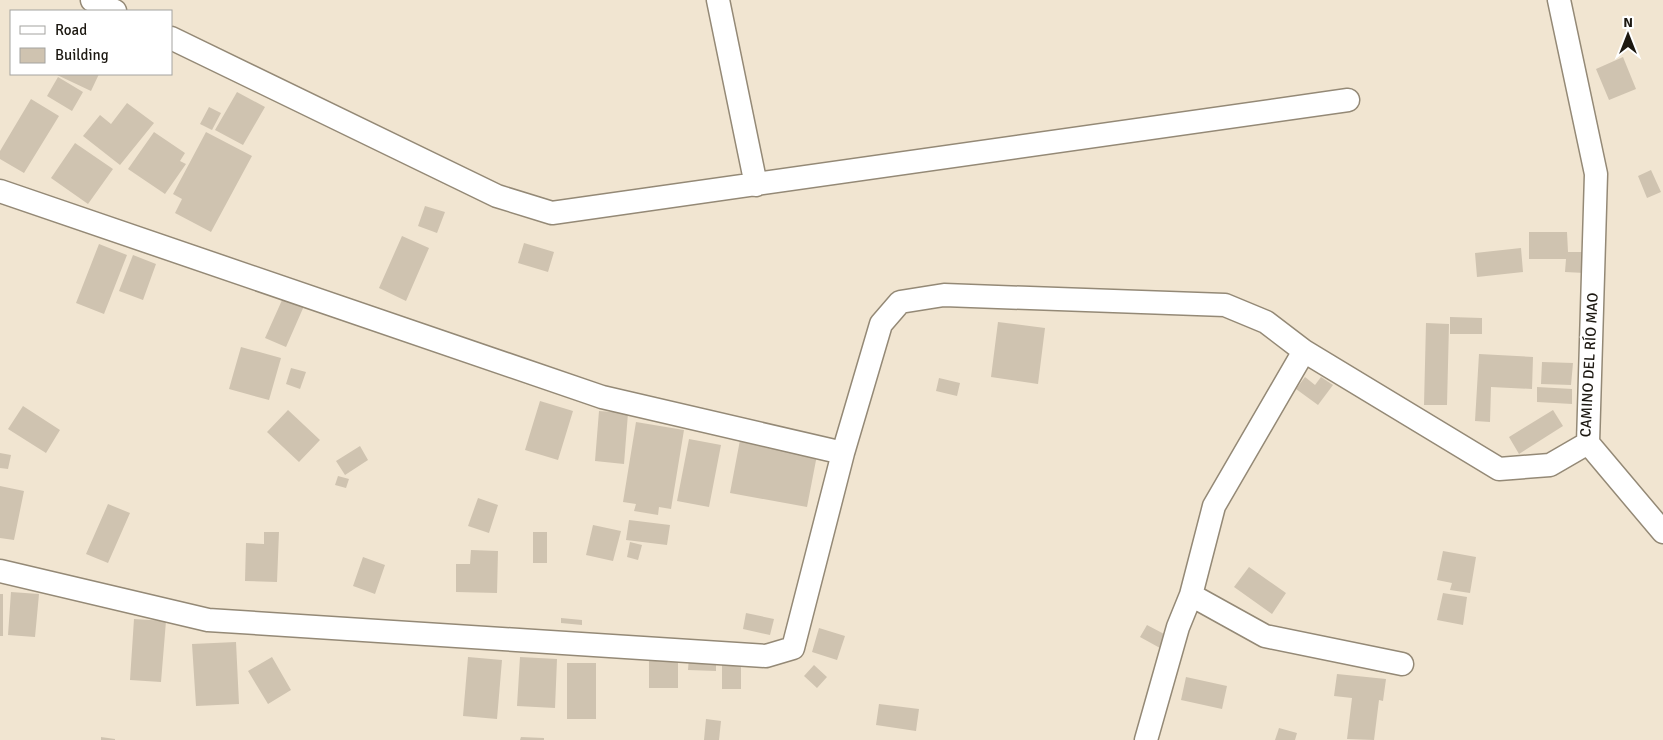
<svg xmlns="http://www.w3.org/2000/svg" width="1663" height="740" font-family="Signika,sans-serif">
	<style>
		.building { fill: #cfc3b0 }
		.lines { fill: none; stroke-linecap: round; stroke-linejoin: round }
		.street-casing { stroke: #948976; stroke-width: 25 }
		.street { stroke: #fff; stroke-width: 22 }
		.labels { text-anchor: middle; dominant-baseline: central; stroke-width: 4.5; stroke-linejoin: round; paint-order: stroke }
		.street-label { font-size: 15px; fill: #1c1811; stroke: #fff }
	</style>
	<rect width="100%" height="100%" fill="#f1e5d1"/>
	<path class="building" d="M 1623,57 L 1636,89 L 1609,100 L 1596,69 Z
		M 55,74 L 99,74 L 91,91 Z
		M 58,77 L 83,92 L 72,111 L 47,96 Z
		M 237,92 L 265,107 L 243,145 L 215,130 Z
		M 31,99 L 59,116 L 24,173 L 0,159 L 0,151 Z
		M 127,103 L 154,123 L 120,165 L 83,136 L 100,115 L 111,124 Z
		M 209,107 L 221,113 L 212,130 L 200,124 Z
		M 154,132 L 185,153 L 180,161 L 186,164 L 165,194 L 128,169 Z
		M 206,132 L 252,156 L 211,232 L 175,213 L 182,199 L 173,194 Z
		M 75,143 L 113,169 L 88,204 L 51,178 Z
		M 1651,170 L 1661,192 L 1647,198 L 1638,176 Z
		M 425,206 L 445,212 L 437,233 L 418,226 Z
		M 1529,232 L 1567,232 L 1568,252 L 1586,252 L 1585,273 L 1565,272 L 1566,259 L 1529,259 Z
		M 402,236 L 429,248 L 406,301 L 379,288 Z
		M 524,243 L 554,252 L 548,272 L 518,263 Z
		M 99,244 L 127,255 L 104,314 L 76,303 Z
		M 1521,248 L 1523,272 L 1477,277 L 1475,253 Z
		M 133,255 L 156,264 L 143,300 L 119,291 Z
		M 283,298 L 304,306 L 286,347 L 265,338 Z
		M 1450,317 L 1482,318 L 1482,334 L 1450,334 Z
		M 998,322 L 1045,328 L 1038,384 L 991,377 Z
		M 1426,323 L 1449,324 L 1447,405 L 1424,405 Z
		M 241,347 L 281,358 L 269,400 L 229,389 Z
		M 1479,354 L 1533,357 L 1532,389 L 1491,387 L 1490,422 L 1475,421 Z
		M 1542,362 L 1573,363 L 1571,385 L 1541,384 Z
		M 291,368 L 306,372 L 300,389 L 286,384 Z
		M 1305,377 L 1315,385 L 1321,377 L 1333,385 L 1318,405 L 1296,389 Z
		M 939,378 L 960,383 L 957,396 L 936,391 Z
		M 1537,387 L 1572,389 L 1572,404 L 1537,402 Z
		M 540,401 L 573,411 L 558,460 L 525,450 Z
		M 23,406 L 60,430 L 46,453 L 8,429 Z
		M 288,410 L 320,440 L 299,462 L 267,432 Z
		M 1553,410 L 1563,426 L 1519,454 L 1509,437 Z
		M 599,411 L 628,413 L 624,464 L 595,461 Z
		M 636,422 L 684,430 L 671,509 L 659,507 L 658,515 L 634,511 L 636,504 L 623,502 Z
		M 689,439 L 721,445 L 709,507 L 677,501 Z
		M 740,440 L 817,455 L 807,507 L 730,493 Z
		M 360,446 L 368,460 L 345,475 L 336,461 Z
		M 0,453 L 11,455 L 8,469 L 0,468 Z
		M 338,476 L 349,479 L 346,488 L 335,485 Z
		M 0,486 L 24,491 L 14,540 L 0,538 Z
		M 478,498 L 498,505 L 489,533 L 468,526 Z
		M 108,504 L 130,513 L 108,563 L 86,554 Z
		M 629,520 L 670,525 L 667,545 L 626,540 Z
		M 593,525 L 621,531 L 613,561 L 586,555 Z
		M 264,532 L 279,532 L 277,582 L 245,581 L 246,543 L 264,544 Z
		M 533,532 L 547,532 L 547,563 L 533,563 Z
		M 630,542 L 642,545 L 638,560 L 627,557 Z
		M 471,550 L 498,551 L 497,593 L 456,592 L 456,564 L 470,564 Z
		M 1443,551 L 1476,557 L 1470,593 L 1450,590 L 1452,583 L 1437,580 Z
		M 363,557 L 385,565 L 375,594 L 353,586 Z
		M 1249,567 L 1286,593 L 1272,614 L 1234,587 Z
		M 11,592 L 39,594 L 35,637 L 8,635 Z
		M 1443,593 L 1467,597 L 1463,625 L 1437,620 Z
		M 0,594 L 3,594 L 3,636 L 0,636 Z
		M 746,613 L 774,619 L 770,635 L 743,629 Z
		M 561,618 L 582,620 L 582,625 L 561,623 Z
		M 134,619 L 166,621 L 161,682 L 130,680 Z
		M 1147,625 L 1166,635 L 1160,648 L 1140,637 Z
		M 819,628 L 845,636 L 837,660 L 812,652 Z
		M 236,642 L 239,704 L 196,706 L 192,644 Z
		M 272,657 L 291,690 L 268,704 L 248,671 Z
		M 468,657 L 502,660 L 497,719 L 463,716 Z
		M 520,657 L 557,659 L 555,708 L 517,706 Z
		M 689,657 L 716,659 L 716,671 L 688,670 Z
		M 649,660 L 678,660 L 678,688 L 649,688 Z
		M 722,662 L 741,662 L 741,689 L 722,689 Z
		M 567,663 L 596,663 L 596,719 L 567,719 Z
		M 814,665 L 827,677 L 817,688 L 804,676 Z
		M 1337,674 L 1386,679 L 1383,701 L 1379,700 L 1374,740 L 1347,739 L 1352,698 L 1334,696 Z
		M 1186,677 L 1227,686 L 1222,709 L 1181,700 Z
		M 879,704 L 919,709 L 916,731 L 876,725 Z
		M 706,719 L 721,721 L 719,740 L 704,740 Z
		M 1279,728 L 1297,733 L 1295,740 L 1275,740 Z
		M 101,737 L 115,739 L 115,740 L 101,740 Z
		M 521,737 L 544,738 L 544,740 L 520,740 Z"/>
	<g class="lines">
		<defs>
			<path id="street" d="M 92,0 L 115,11
				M 718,0 L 756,185
				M 1559,0 L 1596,174 L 1588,443
				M 171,38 L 497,196 L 552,213 L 1348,100
				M 0,191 L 602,397 L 843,453
				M 1588,443 L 1663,532
				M 0,571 L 208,620 L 766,656 L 793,648 L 843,453 L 881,324 L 900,302 L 944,295 L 1225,305 L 1266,322 L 1304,351 L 1499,469 L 1550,465 L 1588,443
				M 1191,595 L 1265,636 L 1402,664
				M 1146,740 L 1178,627 L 1191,595 L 1214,506 L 1304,351"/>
		</defs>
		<use href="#street" class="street-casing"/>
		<use href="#street" class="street"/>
	</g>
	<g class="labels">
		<g class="street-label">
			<text transform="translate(1589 365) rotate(-87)">CAMINO DEL RÍO MAO</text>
		</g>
	</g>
	<rect x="10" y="10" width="162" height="65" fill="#ffffff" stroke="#a4a3a0"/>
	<rect x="20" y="26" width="25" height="8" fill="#ffffff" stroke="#a4a3a0"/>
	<text x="55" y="35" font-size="15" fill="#1c1811">Road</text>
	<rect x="20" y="48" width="25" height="15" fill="#cfc3b0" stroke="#a4a3a0"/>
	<text x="55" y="60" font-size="15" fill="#1c1811">Building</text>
	<g transform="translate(1628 35)" stroke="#ffffff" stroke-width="4" paint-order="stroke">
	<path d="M0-4L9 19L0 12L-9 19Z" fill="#1c1811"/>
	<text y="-8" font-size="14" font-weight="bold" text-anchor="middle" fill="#1c1811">N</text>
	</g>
</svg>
